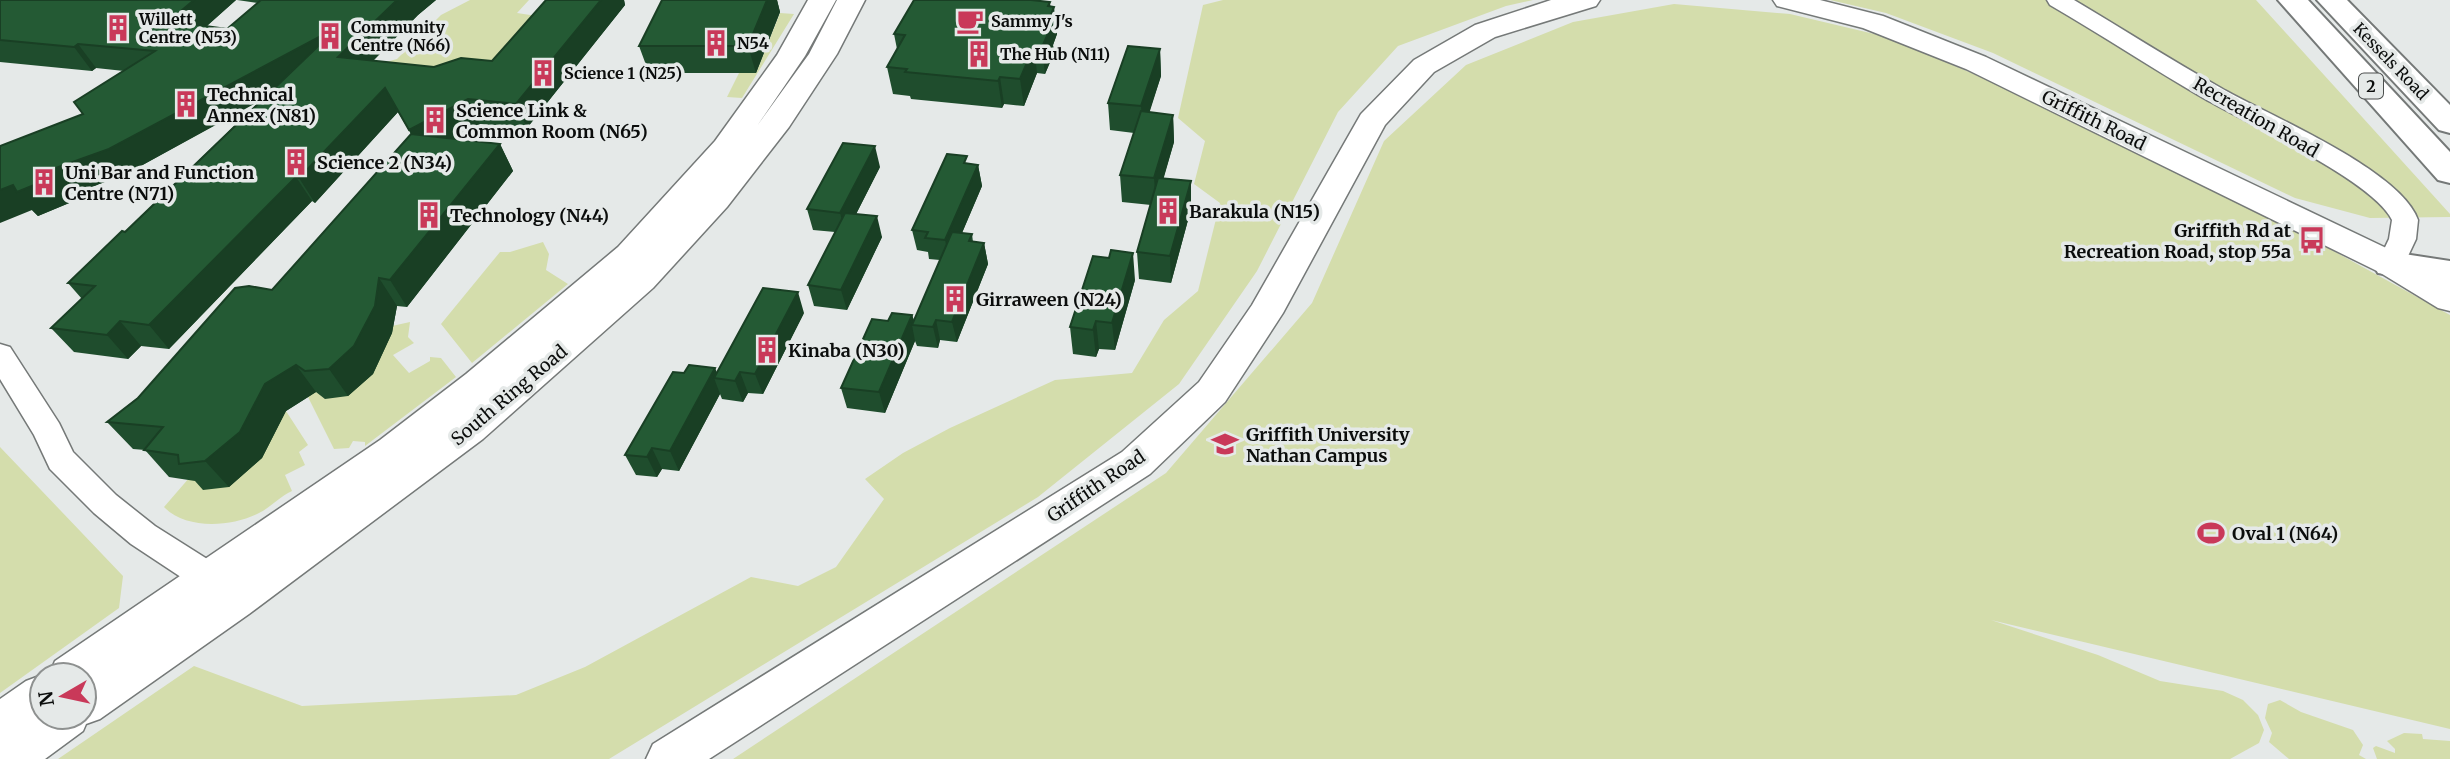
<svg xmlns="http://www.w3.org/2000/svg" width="2450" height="759" font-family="Merriweather,serif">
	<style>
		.green { fill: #d4ddac }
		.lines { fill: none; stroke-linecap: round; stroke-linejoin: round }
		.minor-casing { stroke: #757978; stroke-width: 3 }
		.tertiary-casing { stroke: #757978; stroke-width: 3 }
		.trunk-casing { stroke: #757978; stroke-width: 4 }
		.minor { fill: #fff; fill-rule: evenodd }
		.tertiary { fill: #fff; fill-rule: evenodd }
		.trunk { fill: #fff; fill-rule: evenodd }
		.wall { fill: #1f4d2d }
		.shaded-wall { fill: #193f24 }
		.building { fill: #245a34; stroke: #193f24; stroke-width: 2 }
		.labels { text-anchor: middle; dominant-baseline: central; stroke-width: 7; stroke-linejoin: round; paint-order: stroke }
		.far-poi-label { font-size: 16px; font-weight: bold; fill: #0b0d0c; stroke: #e5e9e8; text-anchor: start }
		.far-street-label { font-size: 16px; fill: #0b0d0c; stroke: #e5e9e8 }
		.shield { fill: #e5e9e8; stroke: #4c4f4e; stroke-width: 2 }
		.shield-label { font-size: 16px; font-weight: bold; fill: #0b0d0c }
		.poi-label { font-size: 18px; font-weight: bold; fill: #0b0d0c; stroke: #e5e9e8; text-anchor: start }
		.street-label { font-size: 18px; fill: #0b0d0c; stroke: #e5e9e8 }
	</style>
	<rect width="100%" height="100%" fill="#e5e9e8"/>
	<path class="green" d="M 470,0 L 529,0 L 517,13 L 537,16 L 487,74 L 375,65 L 397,59 L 441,15 Z
		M 1223,0 L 1533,0 L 1506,6 L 1398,46 L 1338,112 L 1257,271 L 1179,384 L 1038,497 L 609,759 L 58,759 L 194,666 L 302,706 L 516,695 L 585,667 L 751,577 L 798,586 L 836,567 L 884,499 L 865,479 L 903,453 L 950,428 L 1055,380 L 1132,373 L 1164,320 L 1198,291 L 1220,203 L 1194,184 L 1205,141 L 1178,118 L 1203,5 Z
		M 1830,0 L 2256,0 L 2450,214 L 2450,217 L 2370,218 L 2295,198 L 1993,53 L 1886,13 Z
		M 1674,4 L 1790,14 L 1887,37 L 1976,75 L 2237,198 L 2450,315 L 2450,729 L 1991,620 L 2098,655 L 2160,681 L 2223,691 L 2243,700 L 2258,715 L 2264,730 L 2259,743 L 2230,759 L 733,759 L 1166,473 L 1312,303 L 1384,141 L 1466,65 L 1573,22 Z
		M 780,13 L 794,14 L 742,98 L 727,97 L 739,73 L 756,73 Z
		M 543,242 L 549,254 L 546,270 L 568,284 L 472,363 L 441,324 L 500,252 L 510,252 Z
		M 410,322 L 408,337 L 414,343 L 393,355 L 409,373 L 430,361 L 430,357 L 441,358 L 456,377 L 365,446 L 365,442 L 353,441 L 349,448 L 334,449 L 308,397 L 392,326 Z
		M 286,411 L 308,445 L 299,452 L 305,465 L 285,475 L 292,491 C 279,497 271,507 259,513 C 232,527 186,530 164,507 L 196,470 Z
		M 0,447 L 123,576 L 119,608 L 0,693 Z
		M 2280,700 L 2301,712 L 2353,730 L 2363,745 L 2359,755 L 2366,759 L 2289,759 L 2269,742 L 2272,733 L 2265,718 L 2268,704 Z
		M 2404,733 L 2422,734 L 2423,739 L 2450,741 L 2450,759 L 2377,759 L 2373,748 L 2376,746 L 2395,753 L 2395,749 L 2387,741 Z"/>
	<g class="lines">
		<defs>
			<path id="minor" d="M 2047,0 L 2074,0 C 2123,29 2171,60 2221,88 C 2268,115 2401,170 2418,220 L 2416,239 L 2401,271 L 2391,273 L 2381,271 L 2377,264 L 2389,239 L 2392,220 C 2373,181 2247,123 2205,99 C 2153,69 2102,35 2050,5 Z
				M 0,344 L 10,347 L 59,423 L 73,452 L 116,495 L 155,526 L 223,569 L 228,579 L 223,589 L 211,593 L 199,589 L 131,544 L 94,513 L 50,469 L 34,435 L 0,379 Z"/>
			<path id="tertiary" d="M 808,0 L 836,0 L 805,56 L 757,126 L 809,54 L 837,0 L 865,0 L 837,54 L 789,127 L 727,207 L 653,288 L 483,439 L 249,614 L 100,719 L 86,724 L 83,731 L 45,759 L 0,759 L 0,699 L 26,681 L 42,675 L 42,717 L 84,717 L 84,675 L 49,675 L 55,661 L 380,440 L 466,374 L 618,247 L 715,141 L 777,55 Z
				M 1551,0 L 1600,0 L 1596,6 L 1495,37 L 1434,72 L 1385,125 L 1283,313 L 1225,402 L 1150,474 L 709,759 L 646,759 L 653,744 L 1122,452 L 1199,382 L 1252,305 L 1361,114 L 1414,60 L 1475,25 Z
				M 1773,0 L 1820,0 L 1883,16 L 1986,57 L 2403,256 L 2450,283 L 2450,311 L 2438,308 L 2379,272 L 1966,69 L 1863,28 L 1777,6 Z"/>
			<path id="trunk" d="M 2278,0 L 2308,0 L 2450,152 L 2450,183 L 2438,180 Z
				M 2317,0 L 2347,0 L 2450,105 L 2450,133 L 2439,130 Z
				M 2391,252 L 2450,261 L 2450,285 L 2378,273 L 2373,264 L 2378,255 Z"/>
		</defs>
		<use href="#minor" class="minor-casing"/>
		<use href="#tertiary" class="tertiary-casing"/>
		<use href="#trunk" class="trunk-casing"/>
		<use href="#minor" class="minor"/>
		<use href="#tertiary" class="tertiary"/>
		<use href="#trunk" class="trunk"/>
	</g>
	<path class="wall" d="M 0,0 L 236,0 L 207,26 L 227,29 L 258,3 L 237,0 L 436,0 L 418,15 L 373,61 L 434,67 L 492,61 L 546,0 L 624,0 L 625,5 L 527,128 L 480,124 L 452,139 L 500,144 L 513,171 L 407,307 L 397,306 L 392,333 L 373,374 L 348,396 L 325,399 L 316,392 L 286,411 L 262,458 L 229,487 L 203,490 L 195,481 L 169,477 L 145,450 L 133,449 L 107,422 L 272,290 L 411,134 L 398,112 L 315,203 L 312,201 L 169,349 L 141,346 L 128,359 L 74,352 L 51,328 L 82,299 L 68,283 L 125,232 L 262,99 L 128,173 L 71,195 L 74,201 L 38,216 L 32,210 L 83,114 L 124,71 L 96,68 L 92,71 L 0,62 Z
		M 662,0 L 777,0 L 780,12 L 756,73 L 649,73 L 639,46 Z
		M 1050,7 L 1057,34 L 1053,45 L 1054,53 L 1045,74 L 1037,73 L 1024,106 L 1004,104 L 1002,108 L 911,99 L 910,96 L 893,94 L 887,67 L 897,49 L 894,34 Z
		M 1160,49 L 1161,76 L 1149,112 L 1173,115 L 1174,142 L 1163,179 L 1191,209 L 1171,283 L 1139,279 L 1137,252 L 1151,205 L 1122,202 L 1120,175 L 1134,133 L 1110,130 L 1108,103 Z
		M 968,164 L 978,165 L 982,186 L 962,233 L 972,234 L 973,242 L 984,243 L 988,264 L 957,342 L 940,340 L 938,348 L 917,346 L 915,341 L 885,413 L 847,408 L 841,388 L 888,321 L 912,315 L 914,320 L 940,260 L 929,259 L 928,252 L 917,250 L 912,230 Z
		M 880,167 L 856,214 L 882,237 L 847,310 L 814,306 L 808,285 L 835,232 L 813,230 L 807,209 Z
		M 1135,280 L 1115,350 L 1099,349 L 1096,357 L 1073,354 L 1070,327 Z
		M 804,313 L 763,394 L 748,393 L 743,402 L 722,399 L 720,394 L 679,471 L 662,469 L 657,477 L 636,475 L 625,455 L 684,373 L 717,372 Z"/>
	<path class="shaded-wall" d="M 194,0 L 236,0 L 185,45 L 169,21 Z
		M 397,0 L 436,0 L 418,15 L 352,82 L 338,58 L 128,173 L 71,195 L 74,201 L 38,216 L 32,210 L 0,223 L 0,190 L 338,27 Z
		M 601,0 L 624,0 L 625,5 L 527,128 L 516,104 Z
		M 762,0 L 777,0 L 780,12 L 756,73 L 748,46 Z
		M 1050,2 L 1051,14 L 1054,7 L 1057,34 L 1053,45 L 1054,53 L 1045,74 L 1042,47 L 1046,26 L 1048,6 Z
		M 78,44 L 96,68 L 92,71 L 74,47 Z
		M 1034,46 L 1037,73 L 1024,106 L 1020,79 Z
		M 1160,49 L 1161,76 L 1143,133 L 1141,106 Z
		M 1000,77 L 1004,104 L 1002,108 L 998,81 Z
		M 385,88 L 398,112 L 315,203 L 299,178 Z
		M 468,99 L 480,124 L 422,155 L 409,130 Z
		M 1173,115 L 1174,142 L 1156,205 L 1154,178 Z
		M 500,144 L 513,171 L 407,307 L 390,280 Z
		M 875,146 L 880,167 L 846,234 L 840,213 Z
		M 978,165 L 982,186 L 950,261 L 945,240 Z
		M 296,177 L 312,201 L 169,349 L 149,325 Z
		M 1191,181 L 1191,209 L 1171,283 L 1170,256 Z
		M 877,216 L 882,237 L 847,310 L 841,290 Z
		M 984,243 L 988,264 L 957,342 L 952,322 Z
		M 1133,253 L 1135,280 L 1115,350 L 1112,323 Z
		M 379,278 L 397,306 L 392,333 L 373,374 L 348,396 L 329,369 Z
		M 798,292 L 804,313 L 763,394 L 755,374 Z
		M 912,315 L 915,325 L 912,325 L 915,341 L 885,413 L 879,392 Z
		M 936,320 L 940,340 L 938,348 L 933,327 Z
		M 120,321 L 141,346 L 128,359 L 107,335 Z
		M 1096,321 L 1099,349 L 1096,357 L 1093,330 Z
		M 296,365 L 316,392 L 286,411 L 262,458 L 229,487 L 205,461 L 265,384 Z
		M 715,368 L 720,379 L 714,378 L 720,394 L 679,471 L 670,451 Z
		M 740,372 L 748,393 L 743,402 L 735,381 Z
		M 652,448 L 662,469 L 657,477 L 647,457 Z"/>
	<path class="building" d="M 0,0 L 194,0 L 169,21 L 227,29 L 261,0 L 397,0 L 338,57 L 434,67 L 461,58 L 492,61 L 546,0 L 601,0 L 516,104 L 468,99 L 409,130 L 385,88 L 299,178 L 296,177 L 149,325 L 120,321 L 107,335 L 51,328 L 95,286 L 68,283 L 122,231 L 125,232 L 338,27 L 109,149 L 50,170 L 54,177 L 17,192 L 13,185 L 0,190 L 0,146 L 83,114 L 74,102 L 155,51 L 78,44 L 74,47 L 0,40 Z
		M 662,0 L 767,0 L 748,46 L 639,46 Z
		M 914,0 L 1031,0 L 1050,2 L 1048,6 L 1054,7 L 1046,26 L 1051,27 L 1042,47 L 1034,46 L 1020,79 L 1000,77 L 998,81 L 905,72 L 907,69 L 887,67 L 905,35 L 894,34 Z
		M 1128,46 L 1160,49 L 1141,106 L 1108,103 Z
		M 1141,111 L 1173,115 L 1154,178 L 1120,175 Z
		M 411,134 L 500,144 L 390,280 L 379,278 L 375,306 L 354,346 L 329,369 L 305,371 L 296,365 L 265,384 L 240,432 L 205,461 L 179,464 L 178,455 L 144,450 L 163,427 L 107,422 L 138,398 L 235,288 L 249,286 L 272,290 Z
		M 843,143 L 875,146 L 840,213 L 807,209 Z
		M 947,154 L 967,156 L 964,163 L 978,165 L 945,240 L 925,238 L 928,232 L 912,230 Z
		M 1158,178 L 1191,181 L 1170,256 L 1137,252 Z
		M 845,213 L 877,216 L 841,290 L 808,285 Z
		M 952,232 L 972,234 L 969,241 L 984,243 L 952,322 L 936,320 L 933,327 L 912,325 Z
		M 1111,250 L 1133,253 L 1112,323 L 1096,321 L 1093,330 L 1070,327 L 1093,256 L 1109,258 Z
		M 763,288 L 798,292 L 755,374 L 740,372 L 735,381 L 714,378 Z
		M 892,313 L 912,315 L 879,392 L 841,388 L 872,319 L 888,321 Z
		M 689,365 L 715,368 L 670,451 L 652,448 L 647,457 L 625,455 L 673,372 L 684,373 Z"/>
	<defs>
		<symbol id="cafe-bare" viewBox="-9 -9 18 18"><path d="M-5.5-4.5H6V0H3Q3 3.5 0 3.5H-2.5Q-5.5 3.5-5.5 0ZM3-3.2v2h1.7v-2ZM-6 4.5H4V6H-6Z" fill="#c93959" stroke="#e5e9e8" stroke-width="2.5" paint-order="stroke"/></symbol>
		<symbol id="building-bare" viewBox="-9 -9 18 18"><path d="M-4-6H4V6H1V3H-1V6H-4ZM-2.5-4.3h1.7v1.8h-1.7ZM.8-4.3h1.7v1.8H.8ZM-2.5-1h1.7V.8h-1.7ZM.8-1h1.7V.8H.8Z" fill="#c93959" stroke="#e5e9e8" stroke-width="2.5" paint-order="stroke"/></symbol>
		<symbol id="bus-bare" viewBox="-9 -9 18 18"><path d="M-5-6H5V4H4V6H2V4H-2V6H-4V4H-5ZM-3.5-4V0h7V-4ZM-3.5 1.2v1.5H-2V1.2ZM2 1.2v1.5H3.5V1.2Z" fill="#c93959" stroke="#e5e9e8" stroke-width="2.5" paint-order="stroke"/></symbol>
		<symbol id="university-bare" viewBox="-9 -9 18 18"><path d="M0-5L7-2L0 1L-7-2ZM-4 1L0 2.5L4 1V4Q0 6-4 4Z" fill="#c93959" stroke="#e5e9e8" stroke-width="2.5" paint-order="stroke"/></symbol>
		<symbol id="stadium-bare" viewBox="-9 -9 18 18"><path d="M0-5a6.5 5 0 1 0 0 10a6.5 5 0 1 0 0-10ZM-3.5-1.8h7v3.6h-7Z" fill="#c93959" stroke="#e5e9e8" stroke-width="2.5" paint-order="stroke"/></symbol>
	</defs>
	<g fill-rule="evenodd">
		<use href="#cafe-bare" x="951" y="2" width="38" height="38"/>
		<use href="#building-bare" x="99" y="9" width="38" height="38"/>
		<use href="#building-bare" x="311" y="17" width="38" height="38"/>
		<use href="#building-bare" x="697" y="24" width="38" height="38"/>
		<use href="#building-bare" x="960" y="35" width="38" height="38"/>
		<use href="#building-bare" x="524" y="54" width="38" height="38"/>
		<use href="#building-bare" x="167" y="85" width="38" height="38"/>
		<use href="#building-bare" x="416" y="101" width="38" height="38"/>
		<use href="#building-bare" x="277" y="143" width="38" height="38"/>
		<use href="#building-bare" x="25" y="163" width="38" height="38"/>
		<use href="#building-bare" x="1149" y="192" width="38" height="38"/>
		<use href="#building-bare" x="410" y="196" width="38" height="38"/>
		<use href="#bus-bare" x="2293" y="221" width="38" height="38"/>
		<use href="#building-bare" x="936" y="280" width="38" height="38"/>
		<use href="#building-bare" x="748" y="331" width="38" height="38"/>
		<use href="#university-bare" x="1206" y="425" width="38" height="38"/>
		<use href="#stadium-bare" x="2192" y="514" width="38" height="38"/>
	</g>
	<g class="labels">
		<g class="far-poi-label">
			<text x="139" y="19">Willett<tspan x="139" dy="18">Centre (N53)</tspan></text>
			<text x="991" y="21">Sammy J's</text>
			<text x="351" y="27">Community<tspan x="351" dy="18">Centre (N66)</tspan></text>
			<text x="737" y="43">N54</text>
			<text x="1000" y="54">The Hub (N11)</text>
			<text x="564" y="73">Science 1 (N25)</text>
		</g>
		<g class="far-street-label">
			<text transform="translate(2391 61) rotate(46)">Kessels Road</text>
		</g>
		<rect class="shield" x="2359" y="73.5" width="24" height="25" rx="5"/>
		<g class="shield-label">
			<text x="2371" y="86">2</text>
		</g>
		<g class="poi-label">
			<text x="207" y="94">Technical<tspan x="207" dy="21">Annex (N81)</tspan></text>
			<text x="456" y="110">Science Link &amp;<tspan x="456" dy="21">Common Room (N65)</tspan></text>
			<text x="317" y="162">Science 2 (N34)</text>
			<text x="65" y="172">Uni Bar and Function<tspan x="65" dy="21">Centre (N71)</tspan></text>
			<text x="1189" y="211">Barakula (N15)</text>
			<text x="450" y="215">Technology (N44)</text>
			<text x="2291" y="230" text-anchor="end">Griffith Rd at<tspan x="2291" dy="21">Recreation Road, stop 55a</tspan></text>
			<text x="976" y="299">Girraween (N24)</text>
			<text x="788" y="350">Kinaba (N30)</text>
			<text x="1246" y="434">Griffith University<tspan x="1246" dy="21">Nathan Campus</tspan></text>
			<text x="2232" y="533">Oval 1 (N64)</text>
		</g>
		<g class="street-label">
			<text transform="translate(2256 117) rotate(30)">Recreation Road</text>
			<text transform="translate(2094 120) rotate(26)">Griffith Road</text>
			<text transform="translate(509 395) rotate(-40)">South Ring Road</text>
			<text transform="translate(1096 486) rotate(-34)">Griffith Road</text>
		</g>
	</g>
	<g transform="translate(63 696) rotate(261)"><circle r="33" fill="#e5e9e8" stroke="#8e9190" stroke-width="2"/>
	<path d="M0-5L12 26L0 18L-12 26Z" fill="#c93959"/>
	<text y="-10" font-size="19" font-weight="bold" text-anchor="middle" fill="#0b0d0c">N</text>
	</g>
</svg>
